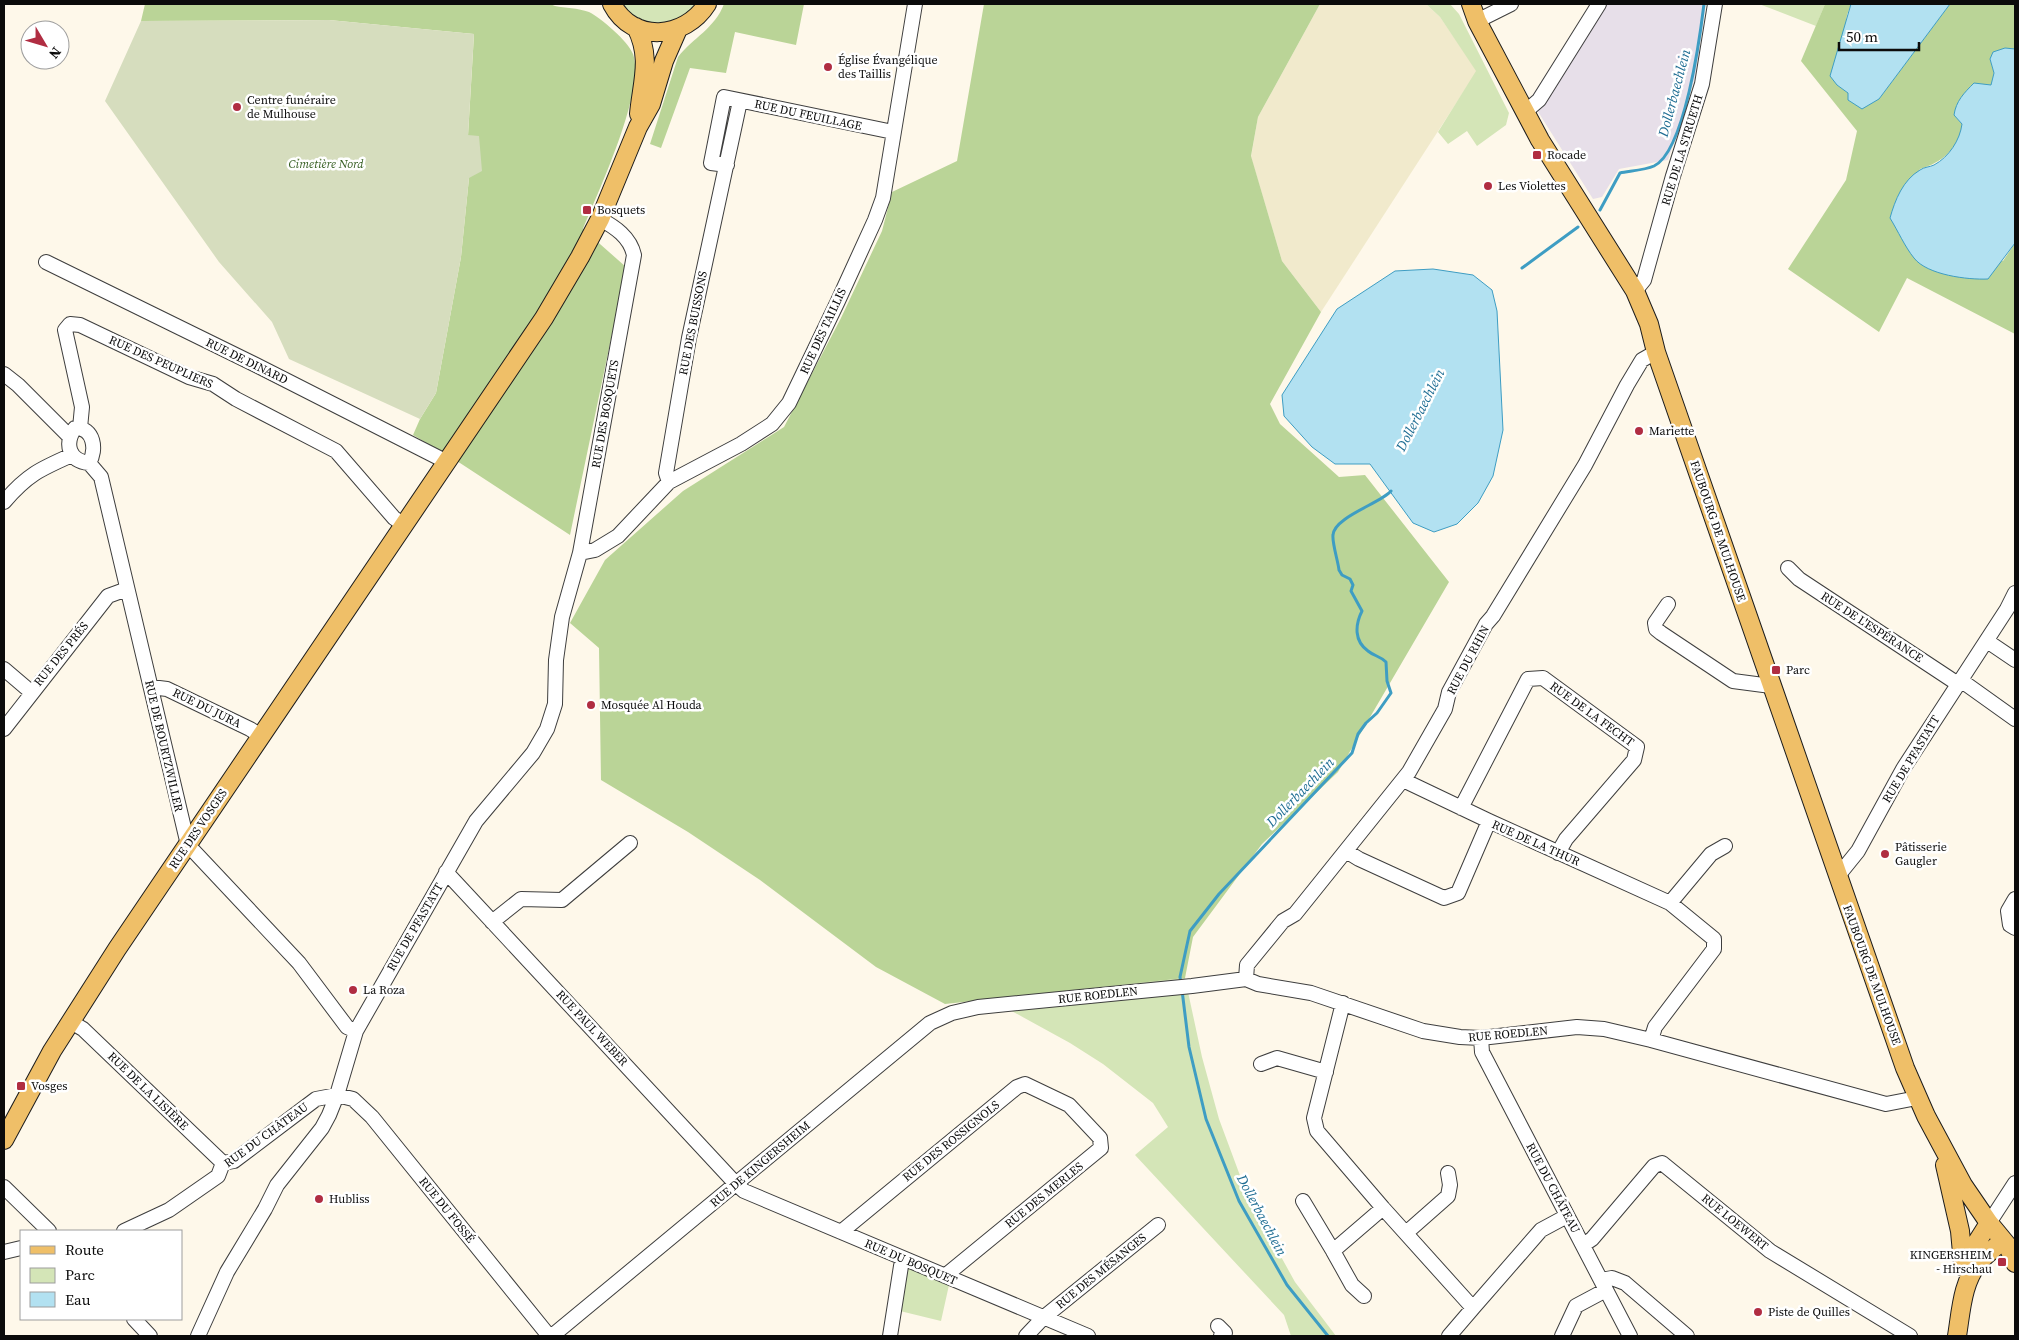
<svg xmlns="http://www.w3.org/2000/svg" width="2019" height="1340" font-family="'Source Serif 4',serif">
	<style>
		.industrial { fill: #e7dfe9 }
		.farmland { fill: #f1eacc }
		.green { fill: #d4e5b7 }
		.forest { fill: #bad497 }
		.cemetery { fill: #d6ddbe }
		.water { fill: #b2e1f1; stroke: #3e9dc3 }
		.lines { fill: none; stroke-linecap: round; stroke-linejoin: round }
		.stream { stroke: #3e9dc3; stroke-width: 3 }
		.minor-casing { stroke: #3e3e3e; stroke-width: 16 }
		.major-casing { stroke: #1c1c1c; stroke-width: 20 }
		.minor { stroke: #fff; stroke-width: 14 }
		.major { stroke: #efbf68; stroke-width: 18 }
		.poi-dot { fill: #b02d42; stroke: #fff; stroke-width: 2 }
		.labels { text-anchor: middle; dominant-baseline: central; stroke-width: 5; stroke-linejoin: round; paint-order: stroke }
		.poi-label { font-size: 12px; fill: #0b0b0b; stroke: #fff; text-anchor: start }
		.street-label { font-size: 12px; fill: #0b0b0b; stroke: #fff }
		.park-label { font-size: 12px; font-style: italic; fill: #345d20; stroke: #fff }
		.water-label { font-size: 14px; font-style: italic; fill: #1e6d93; stroke: #fff }
	</style>
	<rect width="100%" height="100%" fill="#fef8ea"/>
	<path class="industrial" d="M 1591,4 L 1706,4 L 1695,78 L 1668,160 L 1619,169 L 1602,197 L 1593,199 L 1530,99 Z"/>
	<path class="farmland" d="M 1320,4 L 1426,4 L 1440,17 L 1477,71 L 1321,312 L 1282,261 L 1251,157 L 1258,117 Z"/>
	<path class="green" d="M 619,4 L 698,4 L 686,17 L 664,25 L 640,21 L 629,14 Z
		M 1426,4 L 1450,4 L 1459,14 L 1509,113 L 1506,125 L 1477,146 L 1467,131 L 1448,144 L 1438,132 L 1476,71 L 1440,17 Z
		M 1759,4 L 1825,4 L 1816,26 Z
		M 1185,978 L 1202,1057 L 1219,1119 L 1248,1197 L 1295,1282 L 1336,1336 L 1291,1336 L 1284,1315 L 1135,1155 L 1168,1127 L 1153,1103 L 1103,1064 L 1070,1043 L 988,998 Z
		M 907,1265 L 949,1285 L 941,1321 L 900,1311 Z"/>
	<path class="forest" d="M 145,4 L 550,4 L 555,6 C 565,8 578,8 589,12 C 601,18 628,41 633,54 C 646,90 598,192 583,229 L 626,267 L 570,535 L 460,463 L 413,435 L 420,419 L 436,393 L 461,257 L 469,178 L 468,136 L 474,34 L 329,20 L 141,21 Z
		M 724,4 L 804,4 L 796,45 L 735,32 L 726,73 L 690,68 L 661,148 L 650,144 L 678,57 C 693,38 715,28 724,4 Z
		M 984,4 L 1320,4 L 1258,117 L 1251,156 L 1282,261 L 1321,312 L 1270,404 L 1280,424 L 1339,477 L 1365,475 L 1449,582 L 1338,772 L 1262,844 L 1193,937 L 1185,978 L 945,1004 L 876,967 L 760,880 L 688,832 L 601,780 L 599,648 L 570,623 L 605,560 L 683,491 L 784,427 L 841,318 L 882,231 L 892,192 L 957,161 Z
		M 1825,4 L 1851,4 L 1847,15 L 1837,85 L 1849,93 L 1879,99 L 1950,4 L 2015,4 L 2015,49 L 2005,48 L 1990,59 L 1994,73 L 1991,86 L 1954,115 L 1962,124 C 1960,148 1941,163 1920,169 L 1890,218 L 1901,234 L 2003,261 L 2015,243 L 2015,334 L 1907,278 L 1879,332 L 1788,269 L 1846,180 L 1857,131 L 1801,61 Z"/>
	<path class="cemetery" d="M 329,20 L 474,34 L 468,135 L 479,136 L 482,171 L 469,178 L 461,257 L 436,393 L 420,419 L 289,359 L 272,322 L 219,262 L 105,101 L 141,21 Z"/>
	<path class="water" d="M 1851,4 L 1950,4 L 1879,99 L 1862,109 L 1848,100 L 1848,93 L 1837,85 L 1830,76 Z
		M 2005,48 L 2015,49 L 2015,243 L 1988,279 C 1968,280 1927,275 1914,258 C 1905,247 1898,231 1890,218 C 1895,200 1903,180 1920,170 C 1924,167 1930,167 1934,165 C 1949,157 1960,140 1962,124 L 1954,115 C 1956,101 1964,93 1974,83 L 1991,85 L 1994,73 L 1990,59 L 1993,52 Z
		M 1433,269 L 1473,275 L 1492,290 L 1497,311 L 1503,430 L 1493,476 L 1478,503 L 1457,524 L 1434,532 L 1413,523 L 1370,464 L 1335,464 L 1312,447 L 1284,416 L 1282,395 L 1337,309 L 1395,271 Z"/>
	<g class="lines">
		<path class="stream" d="M 1600,210 L 1620,173 C 1630,171 1645,170 1654,166 C 1685,151 1700,37 1704,4
			M 1522,268 L 1578,227
			M 1181,984 L 1180,977 L 1190,931 L 1219,894 L 1352,753 L 1358,734 L 1366,723 L 1377,713 L 1391,693 L 1387,681 L 1386,662 C 1380,656 1374,656 1368,651 C 1354,641 1355,625 1362,611 L 1351,591 L 1353,585 L 1350,579 L 1342,575 L 1339,570 C 1338,561 1332,543 1333,535 C 1334,517 1381,503 1391,491
			M 1182,990 L 1189,1047 L 1206,1119 L 1239,1201 L 1287,1285 L 1328,1336"/>
		<defs>
			<path id="minor" d="M 1477,21 L 1511,4
				M 1525,112 L 1539,100 L 1599,4
				M 727,165 L 711,163 L 724,97 L 893,132
				M 46,262 L 256,365 L 447,462
				M 1635,291 L 1644,280 L 1673,176 L 1702,84 L 1715,4
				M 4,374 L 18,385 L 69,436
				M 75,428 C 94,427 97,450 89,463 C 69,461 64,444 75,428 Z
				M 80,428 L 82,407 L 65,330 L 70,324 L 80,325 L 189,377 L 213,384 L 236,399 L 336,451 L 394,518 L 404,525
				M 89,463 L 101,477 L 188,845 L 299,963 L 347,1027 L 356,1031
				M 669,482 L 666,473 L 689,338 L 740,101
				M 4,502 C 27,475 40,469 72,455
				M 580,553 L 595,550 L 618,536 L 669,482 L 741,444 L 772,424 L 789,403 L 838,301 L 875,220 L 883,198 L 915,4
				M 1788,568 L 1799,579 L 1958,684 L 1966,684 L 2015,719
				M 1668,604 L 1655,623 L 1656,629 L 1661,633 L 1733,681 L 1771,686
				M 1987,641 L 2015,660
				M 4,669 L 31,692
				M 151,687 L 167,689 L 250,729 L 261,736
				M 4,729 L 108,596 L 127,589
				M 1403,780 L 1489,821 L 1670,903 L 1714,939 L 1714,949 L 1655,1027 L 1651,1040
				M 1461,808 L 1528,679 L 1543,678 L 1637,747 L 1634,760 L 1566,839 L 1558,853
				M 1346,851 L 1359,859 L 1444,898 L 1458,893 L 1489,821
				M 446,872 L 736,1184 L 744,1191 L 1088,1336
				M 1837,877 L 1858,851 L 1903,769 L 2007,609 L 2015,593
				M 2015,899 L 2008,911 L 2010,925 L 2015,928
				M 1670,903 L 1711,854 L 1725,846
				M 492,922 L 521,899 L 562,900 L 630,843
				M 1246,979 L 1247,965 L 1283,921 L 1295,914 L 1409,772 L 1445,709 L 1449,692 L 1486,624 L 1493,616 L 1585,465 L 1627,385 L 1642,360 L 1656,352
				M 1343,1003 L 1314,1118 L 1317,1131 L 1383,1208 L 1473,1308 L 1541,1230 L 1567,1216
				M 71,1022 L 83,1029 L 223,1163
				M 1481,1038 L 1482,1052 L 1630,1336
				M 1261,1064 L 1277,1058 L 1326,1072
				M 223,1163 L 234,1161 L 316,1099 L 337,1095 L 353,1099 L 372,1117 L 549,1336
				M 4,1187 L 49,1231
				M 1303,1201 L 1333,1251
				M 1989,1223 L 2015,1183
				M 124,1231 L 169,1210 L 218,1176 L 223,1163
				M 841,1232 L 1017,1087 L 1025,1084 L 1069,1105 L 1100,1138 L 1101,1148 L 945,1276
				M 1406,1233 L 1448,1196 L 1450,1185 L 1448,1173
				M 1583,1245 L 1592,1239 L 1654,1166 L 1662,1163 L 1770,1251 L 1910,1336
				M 4,1252 L 21,1248
				M 1601,1280 L 1612,1278 L 1625,1283 L 1687,1336
				M 1364,1296 L 1352,1285 L 1333,1251 L 1383,1208
				M 134,1319 L 150,1336
				M 1218,1326 L 1225,1333 L 1221,1336
				M 198,1336 L 227,1272 L 265,1209 L 277,1185 L 322,1128 L 329,1115 L 337,1095 L 356,1031 L 476,821 L 533,753 L 547,729 L 555,704 L 556,660 L 562,617 L 580,553 L 634,255 C 630,237 615,227 600,219
				M 552,1336 L 930,1023 L 952,1013 L 978,1007 L 1192,986 L 1246,979 L 1258,984 L 1311,993 L 1423,1031 L 1460,1037 L 1481,1038 L 1577,1027 L 1604,1029 L 1651,1040 L 1886,1104 L 1917,1098
				M 890,1336 L 901,1266 L 904,1259
				M 1026,1336 L 1043,1318 L 1158,1225
				M 1449,1336 L 1473,1308
				M 1562,1336 L 1576,1306 L 1606,1290"/>
			<path id="major" d="M 612,4 C 633,44 685,39 707,4
				M 1471,4 L 1477,21 L 1540,140 L 1635,291 L 1649,324 L 1656,352 L 1905,1068 L 1926,1116 L 1963,1185 L 1989,1223 L 2008,1246 L 2015,1263
				M 636,27 C 652,58 642,82 639,114
				M 4,1140 L 52,1051 L 117,949 L 544,318 L 580,257 L 600,219 L 638,127 L 651,104 L 664,61 L 678,29
				M 1945,1165 L 1960,1231 L 1963,1264
				M 1963,1267 L 1963,1264 L 1989,1223
				M 1957,1336 C 1961,1312 1962,1281 1980,1261 C 1986,1254 1996,1247 2003,1240"/>
		</defs>
		<use href="#minor" class="minor-casing"/>
		<use href="#major" class="major-casing"/>
		<use href="#minor" class="minor"/>
		<use href="#major" class="major"/>
	</g>
	<g class="poi-dot">
		<circle cx="828" cy="67" r="5"/>
		<circle cx="237" cy="107" r="5"/>
		<rect x="1532" y="150" width="10" height="10" rx="2.5"/>
		<circle cx="1488" cy="186" r="5"/>
		<rect x="582" y="205" width="10" height="10" rx="2.5"/>
		<circle cx="1639" cy="431" r="5"/>
		<rect x="1771" y="665" width="10" height="10" rx="2.5"/>
		<circle cx="591" cy="705" r="5"/>
		<circle cx="1885" cy="854" r="5"/>
		<circle cx="353" cy="990" r="5"/>
		<rect x="16" y="1081" width="10" height="10" rx="2.5"/>
		<circle cx="319" cy="1199" r="5"/>
		<rect x="1997" y="1257" width="10" height="10" rx="2.5"/>
		<circle cx="1758" cy="1312" r="5"/>
	</g>
	<g class="labels">
		<g class="poi-label">
			<text x="838" y="60">Église Évangélique<tspan x="838" dy="14">des Taillis</tspan></text>
			<text x="247" y="100">Centre funéraire<tspan x="247" dy="14">de Mulhouse</tspan></text>
			<text x="1547" y="155">Rocade</text>
			<text x="1498" y="186">Les Violettes</text>
			<text x="597" y="210">Bosquets</text>
			<text x="1649" y="431">Mariette</text>
			<text x="1786" y="670">Parc</text>
			<text x="601" y="705">Mosquée Al Houda</text>
			<text x="1895" y="847">Pâtisserie<tspan x="1895" dy="14">Gaugler</tspan></text>
			<text x="363" y="990">La Roza</text>
			<text x="31" y="1086">Vosges</text>
			<text x="329" y="1199">Hubliss</text>
			<text x="1992" y="1255" text-anchor="end">KINGERSHEIM<tspan x="1992" dy="14">- Hirschau</tspan></text>
			<text x="1768" y="1312">Piste de Quilles</text>
		</g>
		<g class="street-label">
			<text transform="translate(808 115) rotate(12)">RUE DU FEUILLAGE</text>
			<text transform="translate(1682 150) rotate(-73)">RUE DE LA STRUETH</text>
			<text transform="translate(693 323) rotate(-79)">RUE DES BUISSONS</text>
			<text transform="translate(823 331) rotate(-65)">RUE DES TAILLIS</text>
			<text transform="translate(247 361) rotate(26)">RUE DE DINARD</text>
			<text transform="translate(161 362) rotate(24)">RUE DES PEUPLIERS</text>
			<text transform="translate(605 414) rotate(-80)">RUE DES BOSQUETS</text>
			<text transform="translate(1718 531) rotate(71)">FAUBOURG DE MULHOUSE</text>
			<text transform="translate(1872 627) rotate(33)">RUE DE L'ESPÉRANCE</text>
			<text transform="translate(61 654) rotate(-51)">RUE DES PRÉS</text>
			<text transform="translate(1468 660) rotate(-62)">RUE DU RHIN</text>
			<text transform="translate(207 708) rotate(26)">RUE DU JURA</text>
			<text transform="translate(1592 714) rotate(36)">RUE DE LA FECHT</text>
			<text transform="translate(164 746) rotate(77)">RUE DE BOURTZWILLER</text>
			<text transform="translate(1911 759) rotate(-59)">RUE DE PFASTATT</text>
			<text transform="translate(198 829) rotate(-56)">RUE DES VOSGES</text>
			<text transform="translate(1536 843) rotate(24)">RUE DE LA THUR</text>
			<text transform="translate(415 927) rotate(-60)">RUE DE PFASTATT</text>
			<text transform="translate(1872 975) rotate(70)">FAUBOURG DE MULHOUSE</text>
			<text transform="translate(1098 995) rotate(-6)">RUE ROEDLEN</text>
			<text transform="translate(592 1028) rotate(47)">RUE PAUL WEBER</text>
			<text transform="translate(1508 1034) rotate(-5)">RUE ROEDLEN</text>
			<text transform="translate(148 1091) rotate(44)">RUE DE LA LISIÈRE</text>
			<text transform="translate(266 1135) rotate(-36)">RUE DU CHÂTEAU</text>
			<text transform="translate(951 1141) rotate(-39)">RUE DES ROSSIGNOLS</text>
			<text transform="translate(760 1164) rotate(-40)">RUE DE KINGERSHEIM</text>
			<text transform="translate(1553 1188) rotate(62)">RUE DU CHÂTEAU</text>
			<text transform="translate(1044 1195) rotate(-39)">RUE DES MERLES</text>
			<text transform="translate(447 1210) rotate(51)">RUE DU FOSSÉ</text>
			<text transform="translate(1735 1222) rotate(39)">RUE LOEWERT</text>
			<text transform="translate(911 1262) rotate(23)">RUE DU BOSQUET</text>
			<text transform="translate(1101 1271) rotate(-39)">RUE DES MÉSANGES</text>
		</g>
		<g class="park-label">
			<text x="326" y="164">Cimetière Nord</text>
		</g>
		<g class="water-label">
			<text transform="translate(1674 93) rotate(-75)">Dollerbaechlein</text>
			<text transform="translate(1420 410) rotate(-63)">Dollerbaechlein</text>
			<text transform="translate(1300 792) rotate(-46)">Dollerbaechlein</text>
			<text transform="translate(1262 1215) rotate(62)">Dollerbaechlein</text>
		</g>
	</g>
	<rect width="2019" height="1340" fill="none" stroke="#0b0b0b" stroke-width="10"/>
	<rect x="20" y="1230" width="162" height="90" fill="#ffffff" stroke="#9d9d9d"/>
	<rect x="30" y="1246" width="25" height="8" fill="#efbf68" stroke="#9d9d9d"/>
	<text x="65" y="1255" font-size="15" fill="#0b0b0b">Route</text>
	<rect x="30" y="1268" width="25" height="15" fill="#d4e5b7" stroke="#9d9d9d"/>
	<text x="65" y="1280" font-size="15" fill="#0b0b0b">Parc</text>
	<rect x="30" y="1292" width="25" height="15" fill="#b2e1f1" stroke="#9d9d9d"/>
	<text x="65" y="1305" font-size="15" fill="#0b0b0b">Eau</text>
	<g transform="translate(45 45) rotate(128)"><circle r="24" fill="#ffffff" stroke="#9d9d9d"/>
	<path d="M0-4L9 19L0 12L-9 19Z" fill="#b02d42"/>
	<text y="-8" font-size="14" font-weight="bold" text-anchor="middle" fill="#0b0b0b">N</text>
	</g>
	<path d="M1839 42v8h80v-8" fill="none" stroke="#0b0b0b" stroke-width="2.5"/>
	<text x="1846" y="42" font-size="15" fill="#0b0b0b" stroke="#ffffff" stroke-width="4" paint-order="stroke">50 m</text>
</svg>
